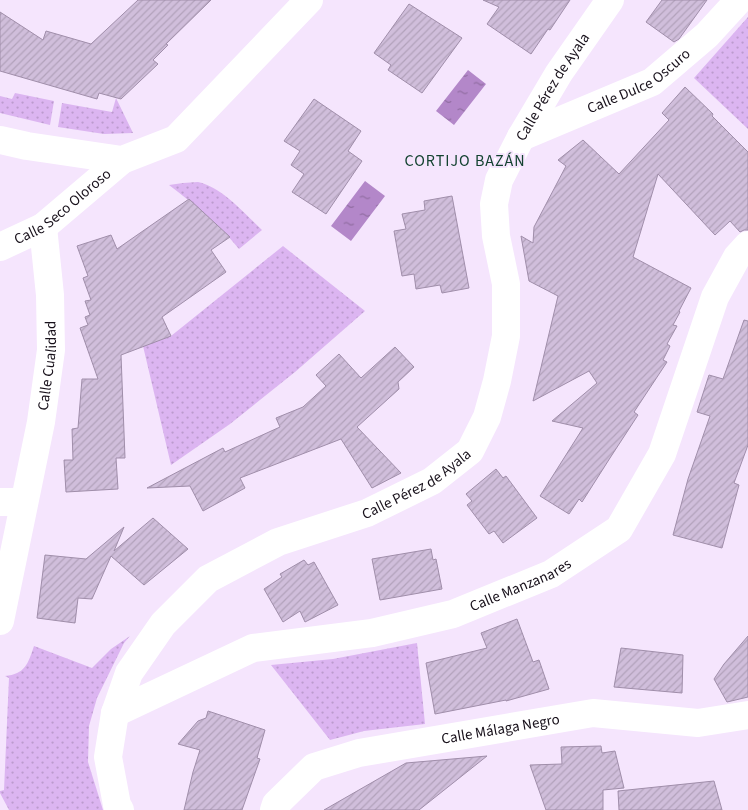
<svg xmlns="http://www.w3.org/2000/svg" width="748" height="810" font-family="'Source Sans 3',sans-serif">
	<style>
		.grass { fill: url(#grass-dots) }
		.water { fill: url(#water-ripples) }
		.building { fill: url(#building-hatch); stroke: #a08eaa }
		.lines { fill: none; stroke-linecap: round; stroke-linejoin: round }
		.minor { stroke: #fff; stroke-width: 28 }
		.labels { text-anchor: middle; dominant-baseline: central; stroke-width: 4; stroke-linejoin: round; paint-order: stroke }
		.street-label { font-size: 15px; fill: #17101a; stroke: #f5e5fd }
		.neighbourhood-label { font-size: 16px; letter-spacing: 1px; fill: #134230; stroke: #f5e5fd }
	</style>
	<defs>
		<pattern id="grass-dots" width="8" height="8" patternUnits="userSpaceOnUse" patternTransform="scale(1.25)"><rect width="8" height="8" fill="#dcb5f1"/><path d="M2 2h.1M6 6h.1" fill="none" stroke="#bc9bce" stroke-width="1.8" stroke-linecap="round"/></pattern>
		<pattern id="water-ripples" width="26" height="14" patternUnits="userSpaceOnUse" patternTransform="scale(1.25)"><rect width="26" height="14" fill="#b387c9"/><path d="M2 4q2-2 4 0t4 0M15 11q2-2 4 0t4 0" fill="none" stroke="#916da2"/></pattern>
		<pattern id="building-hatch" width="6" height="6" patternUnits="userSpaceOnUse" patternTransform="scale(1.25)"><rect width="6" height="6" fill="#d0bedb"/><path d="M-1 1l2-2M0 6l6-6M5 7l2-2" fill="none" stroke="#b2a2bb"/></pattern>
	</defs>
	<rect width="100%" height="100%" fill="#f5e5fd"/>
	<path class="grass" d="M 748,17 L 748,129 L 694,78 Z
		M 15,93 L 54,101 L 50,125 L 0,113 L 0,96 L 12,99 Z
		M 116,98 L 133,133 L 104,134 L 58,127 L 62,103 L 112,112 Z
		M 198,182 C 222,187 245,214 262,230 L 239,249 C 220,225 194,204 169,185 L 183,183 Z
		M 283,246 L 365,311 L 295,372 L 230,424 L 171,465 L 143,346 L 171,336 Z
		M 130,636 L 124,643 L 97,698 L 89,726 L 88,762 L 103,810 L 9,810 L 0,793 L 0,791 L 4,790 L 9,678 L 5,676 C 25,674 28,664 34,646 L 92,668 L 111,649 Z
		M 417,643 L 425,724 L 364,731 L 330,740 L 271,665 L 333,659 Z"/>
	<path class="water" d="M 468,70 L 486,84 L 454,125 L 436,111 Z
		M 365,181 L 385,196 L 351,241 L 331,226 Z"/>
	<path class="building" d="M 138,0 L 211,0 L 166,44 L 168,45 L 153,60 L 158,64 L 121,99 L 99,93 L 97,99 L 0,71 L 0,12 L 43,40 L 46,31 L 91,44 Z
		M 483,0 L 570,0 L 550,30 L 548,29 L 531,54 L 487,24 L 499,7 Z
		M 662,0 L 707,0 L 679,39 L 674,42 L 646,22 Z
		M 409,4 L 462,38 L 422,93 L 388,70 L 391,65 L 374,53 Z
		M 685,87 L 713,114 L 712,116 L 748,152 L 748,230 L 744,230 L 740,232 L 730,221 L 715,235 L 658,174 L 633,257 L 691,288 L 679,311 L 680,312 L 673,325 L 677,326 L 667,344 L 670,346 L 663,360 L 667,362 L 634,412 L 638,415 L 610,458 L 582,502 L 579,499 L 569,514 L 540,496 L 583,428 L 552,421 L 597,383 L 589,371 L 533,401 L 558,296 L 529,281 L 521,236 L 533,243 L 534,227 L 566,166 L 558,160 L 583,140 L 619,174 L 669,120 L 662,113 Z
		M 314,99 L 361,131 L 348,151 L 362,161 L 326,214 L 292,192 L 304,174 L 291,165 L 300,151 L 284,141 Z
		M 452,196 L 469,288 L 442,293 L 440,285 L 416,289 L 414,274 L 402,276 L 394,231 L 406,229 L 402,214 L 425,210 L 424,201 Z
		M 189,199 L 230,237 L 211,250 L 226,272 L 162,317 L 171,336 L 121,355 L 125,458 L 116,458 L 118,489 L 66,492 L 64,460 L 73,460 L 72,429 L 78,428 L 82,379 L 98,379 L 80,328 L 88,325 L 85,317 L 90,315 L 85,301 L 91,300 L 83,278 L 88,276 L 77,246 L 111,235 L 117,249 Z
		M 744,320 L 748,321 L 748,445 L 734,483 L 739,485 L 722,548 L 673,535 L 688,479 L 710,416 L 697,412 L 709,375 L 723,379 Z
		M 395,347 L 414,367 L 398,382 L 399,389 L 357,427 L 401,473 L 372,488 L 341,439 L 240,478 L 245,488 L 203,511 L 190,486 L 147,488 L 223,448 L 225,452 L 280,427 L 276,418 L 303,407 L 326,386 L 316,375 L 339,354 L 361,378 Z
		M 496,469 L 503,478 L 506,476 L 537,518 L 503,543 L 494,531 L 489,534 L 467,505 L 472,501 L 466,494 Z
		M 153,518 L 188,549 L 144,585 L 111,556 L 92,599 L 78,598 L 75,623 L 37,618 L 45,555 L 86,559 L 124,527 L 114,551 Z
		M 431,549 L 433,560 L 436,559 L 442,589 L 380,600 L 372,559 Z
		M 304,560 L 308,565 L 314,562 L 338,605 L 305,622 L 300,611 L 283,622 L 264,589 L 282,577 L 280,574 Z
		M 517,619 L 533,662 L 539,660 L 549,689 L 506,701 L 506,700 L 435,714 L 426,663 L 487,648 L 481,633 Z
		M 748,636 L 748,697 L 727,702 L 714,679 L 724,664 Z
		M 621,648 L 683,655 L 682,693 L 614,687 Z
		M 208,711 L 265,730 L 257,758 L 260,759 L 242,810 L 184,810 L 193,772 L 200,750 L 178,744 L 198,721 L 206,718 Z
		M 601,746 L 602,753 L 615,751 L 624,788 L 603,790 L 603,810 L 546,810 L 530,765 L 562,764 L 561,747 Z
		M 487,756 L 419,810 L 324,810 L 406,763 Z
		M 714,781 L 722,810 L 619,810 L 618,791 Z"/>
	<g class="lines">
		<g class="minor">
			<path id="s1" d="M 521,137 L 652,82 L 707,35 L 739,0"/>
			<path d="M 0,140 L 27,146 L 122,160 L 176,139 L 309,0"/>
			<path id="s2" d="M 0,247 L 43,227 L 122,160"/>
			<path d="M 0,502 L 24,502"/>
			<path id="s3" d="M 0,621 L 41,422 L 51,350 L 50,295 L 43,227"/>
			<path id="s4" d="M 115,713 L 253,648 L 372,633 L 453,614 L 551,574 L 619,529 L 662,454 L 715,297 L 737,257 L 748,245"/>
			<path id="s5" d="M 120,810 L 117,805 L 108,757 L 115,713 L 129,673 L 163,624 L 208,579 L 278,542 L 367,513 L 432,481 L 470,451 L 487,417 L 497,381 L 506,336 L 506,284 L 496,236 L 494,204 L 499,180 L 521,137 L 559,73 L 610,0"/>
			<path id="s6" d="M 274,810 L 276,804 L 314,767 L 359,753 L 593,713 L 698,723 L 748,715"/>
		</g>
	</g>
	<g class="labels">
		<g class="street-label">
			<text stroke="none"><textPath href="#s1" startOffset="131">Calle Dulce Oscuro</textPath></text>
			<text stroke="none"><textPath href="#s5" startOffset="945">Calle Pérez de Ayala</textPath></text>
			<text stroke="none"><textPath href="#s2" startOffset="75">Calle Seco Oloroso</textPath></text>
			<text stroke="none"><textPath href="#s3" startOffset="260">Calle Cualidad</textPath></text>
			<text stroke="none"><textPath href="#s5" startOffset="495">Calle Pérez de Ayala</textPath></text>
			<text stroke="none"><textPath href="#s4" startOffset="429">Calle Manzanares</textPath></text>
			<text stroke="none"><textPath href="#s6" startOffset="250">Calle Málaga Negro</textPath></text>
		</g>
		<g class="neighbourhood-label">
			<text x="465" y="161">CORTIJO BAZÁN</text>
		</g>
	</g>
</svg>
